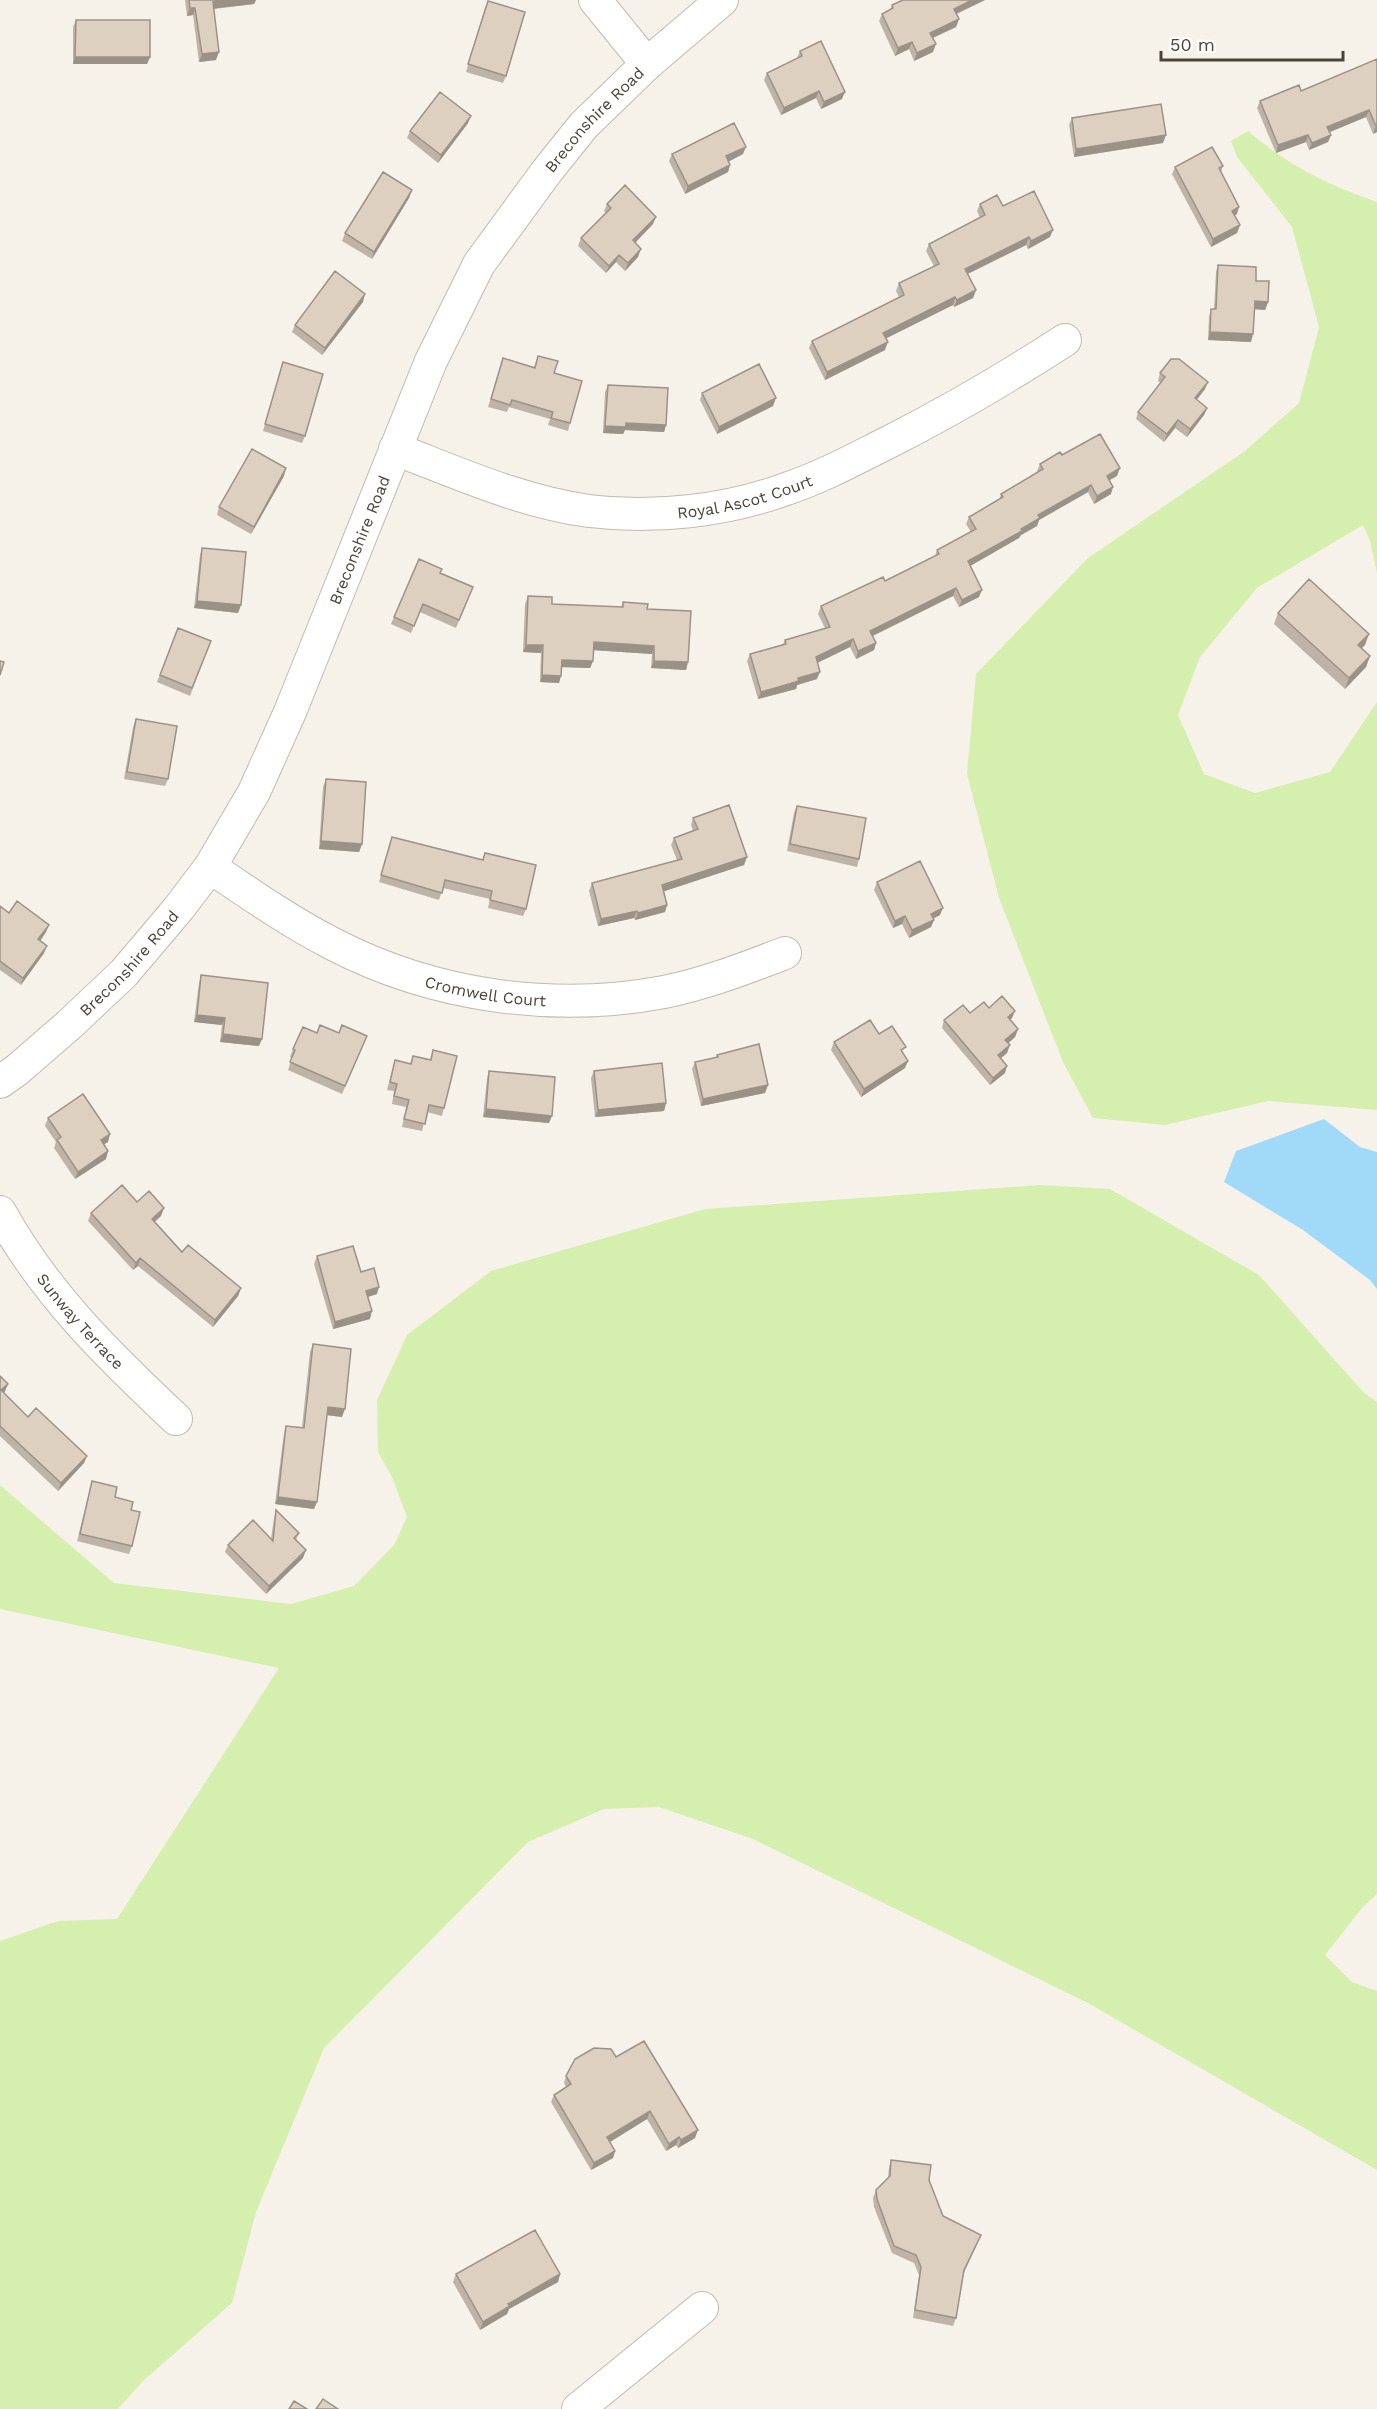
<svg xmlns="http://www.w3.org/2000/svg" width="1377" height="2409" font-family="'Work Sans',sans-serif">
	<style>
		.green { fill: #d5efaf }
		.water { fill: #a1d9f8 }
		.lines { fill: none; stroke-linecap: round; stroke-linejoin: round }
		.minor-casing { stroke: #c3baab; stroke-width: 34 }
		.minor { stroke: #fff; stroke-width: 32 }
		.wall { fill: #beb3a6 }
		.shaded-wall { fill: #9b9287 }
		.building { fill: #ddd0c1; stroke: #9b9287; stroke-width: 1.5 }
		.labels { text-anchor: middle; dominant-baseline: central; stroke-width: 5; stroke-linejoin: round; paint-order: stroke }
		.street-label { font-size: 16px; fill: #4c4337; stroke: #fff }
	</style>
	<rect width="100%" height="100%" fill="#f6f2ea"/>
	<path class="green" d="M 1248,131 C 1289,166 1326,184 1377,202 L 1377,573 L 1370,541 L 1363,525 L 1257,588 L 1200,657 L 1178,715 L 1204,774 L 1255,793 L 1330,772 L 1377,702 L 1377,1110 L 1268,1101 L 1165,1125 L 1093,1118 L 1063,1062 L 999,898 L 967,774 L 976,674 L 1088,558 L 1245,451 L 1299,403 L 1319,327 L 1292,227 L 1237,157 L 1231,141 Z
		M 1040,1185 L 1110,1189 L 1259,1275 L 1364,1393 L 1377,1402 L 1377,1894 L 1363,1907 L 1325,1955 L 1352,1982 L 1377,1991 L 1377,2170 L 1088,2003 L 753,1839 L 659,1807 L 604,1809 L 528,1842 L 324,2048 L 256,2212 L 232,2303 L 143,2381 L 118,2409 L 0,2409 L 0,1941 L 58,1921 L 117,1919 L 279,1668 L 0,1609 L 0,1485 L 114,1583 L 291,1604 L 354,1586 L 394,1545 L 407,1517 L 392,1477 L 378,1452 L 377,1400 L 407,1335 L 491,1271 L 705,1209 Z"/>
	<path class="water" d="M 1324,1119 L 1360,1147 L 1377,1152 L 1377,1289 L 1370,1280 L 1303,1230 L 1224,1182 L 1236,1151 Z"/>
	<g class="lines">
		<defs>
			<g id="minor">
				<path d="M 595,0 L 647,64"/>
				<path id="s1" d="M 395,449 C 458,473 522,502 589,511 C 653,519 726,511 786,489 C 822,477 855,459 889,442 C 950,411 1008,377 1065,340"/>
				<path id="s2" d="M 210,867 C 250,894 290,922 333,944 C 433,996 553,1013 664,992 C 705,984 746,968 785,953"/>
				<path id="s3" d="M 0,1082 L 17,1070 L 70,1024 L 124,973 L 179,908 L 210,867 L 254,792 L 290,712 L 431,361 L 479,264 L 547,171 L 584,125 L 647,64 L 722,0"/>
				<path id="s4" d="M 0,1212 C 46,1295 108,1355 176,1419"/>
				<path d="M 578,2409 L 702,2308"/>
			</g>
		</defs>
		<use href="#minor" class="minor-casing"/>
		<use href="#minor" class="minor"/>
	</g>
	<path class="wall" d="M 185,0 L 256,0 L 254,4 L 214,9 L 216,60 L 199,62 L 193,15 L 187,16 Z
		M 985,0 L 957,14 L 959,19 L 956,27 L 933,38 L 933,52 L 914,61 L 909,49 L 895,56 L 879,21 L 882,14 L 890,10 L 892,5 Z
		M 485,8 L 506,76 L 503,83 L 466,72 Z
		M 76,20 L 150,57 L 147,64 L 73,64 L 73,27 Z
		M 800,51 L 842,99 L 821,109 L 816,98 L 781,115 L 764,80 L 767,73 L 797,58 Z
		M 1377,59 L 1377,132 L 1373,134 L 1366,117 L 1330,132 L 1331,135 L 1328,142 L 1309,150 L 1306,142 L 1276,153 L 1257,108 L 1260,101 L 1301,91 Z
		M 1072,118 L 1163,143 L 1074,157 L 1069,125 Z
		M 468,123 L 438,163 L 407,138 L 410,131 Z
		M 672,154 L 743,154 L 729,161 L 730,165 L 728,172 L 685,194 L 669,161 Z
		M 1223,166 L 1221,172 L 1237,214 L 1235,215 L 1240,225 L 1237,233 L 1211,247 L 1172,174 L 1175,167 Z
		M 412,190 L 409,198 L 372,259 L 342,241 L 345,233 Z
		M 607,204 L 653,224 L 635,243 L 638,257 L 625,271 L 616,262 L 606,273 L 578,246 L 581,238 L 606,213 L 604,211 Z
		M 980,204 L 1003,206 L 1050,237 L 1028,249 L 1026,245 L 968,274 L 976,290 L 973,298 L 954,307 L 953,305 L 886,338 L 885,350 L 825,380 L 809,348 L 812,341 L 899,297 L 896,291 L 899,283 L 934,266 L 926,251 L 929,244 L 980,218 L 977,211 Z
		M 1218,265 L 1256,281 L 1268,302 L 1265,310 L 1254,309 L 1251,342 L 1208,340 L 1209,317 L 1211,309 L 1214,309 L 1216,272 Z
		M 363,302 L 322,355 L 292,332 L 295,325 Z
		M 538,356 L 554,373 L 570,423 L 568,431 L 548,425 L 550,419 L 509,407 L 507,412 L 488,407 L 503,358 L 534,367 Z
		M 283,362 L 305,436 L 302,443 L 263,431 Z
		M 1160,373 L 1205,389 L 1197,400 L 1207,408 L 1204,415 L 1187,437 L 1175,428 L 1164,442 L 1136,419 L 1138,412 L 1161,383 L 1158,381 Z
		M 608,385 L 666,425 L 664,432 L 625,430 L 623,434 L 603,433 L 605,392 Z
		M 702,393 L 773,406 L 717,434 L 700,400 Z
		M 1062,455 L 1117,476 L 1110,480 L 1111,494 L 1094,504 L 1088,492 L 1039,520 L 1037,526 L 1021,535 L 1019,538 L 970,566 L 979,597 L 959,607 L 953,596 L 873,636 L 876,643 L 874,650 L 856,659 L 850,647 L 817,663 L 817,679 L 797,685 L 796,689 L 758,699 L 747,661 L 750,654 L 783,644 L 785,640 L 825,628 L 818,614 L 821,606 L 885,581 L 935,556 L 937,550 L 971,532 L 966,524 L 969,517 L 999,500 L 1001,494 L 1038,472 L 1037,471 L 1040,464 Z
		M 284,476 L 251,534 L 217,515 L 219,507 Z
		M 202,548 L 241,605 L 238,613 L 194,608 L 200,555 Z
		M 441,573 L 473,587 L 456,628 L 420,612 L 411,633 L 391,624 L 394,617 Z
		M 528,596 L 552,604 L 621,607 L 623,602 L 647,609 L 688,662 L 686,670 L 651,668 L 652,654 L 593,650 L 593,661 L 590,668 L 562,667 L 559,683 L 540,682 L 541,653 L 523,652 L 525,604 Z
		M 1278,613 L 1365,645 L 1361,648 L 1370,656 L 1366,667 L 1345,689 L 1274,624 Z
		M 178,628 L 211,641 L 190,696 L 157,682 Z
		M 136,719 L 168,779 L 165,786 L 124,779 L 133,727 Z
		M 326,779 L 362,844 L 359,852 L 319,849 L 323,787 Z
		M 797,806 L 859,859 L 857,867 L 787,851 L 794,813 Z
		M 693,818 L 744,865 L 664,891 L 667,905 L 665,912 L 635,920 L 634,918 L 598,926 L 589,891 L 592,883 L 677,860 L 671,845 L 674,838 L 693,831 L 691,825 Z
		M 392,837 L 482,860 L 485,853 L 526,909 L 523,916 L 488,908 L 490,899 L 443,888 L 439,900 L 379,882 Z
		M 877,882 L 940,915 L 933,919 L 934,920 L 931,927 L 909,938 L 902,924 L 893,928 L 874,890 Z
		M 0,906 L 9,913 L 46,932 L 40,941 L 44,953 L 21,985 L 0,970 Z
		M 201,975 L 259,1046 L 220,1042 L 222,1025 L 194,1022 L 199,983 Z
		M 989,1008 L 1012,1018 L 1010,1020 L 1018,1029 L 1015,1037 L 1008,1043 L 1007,1053 L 1001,1058 L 1005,1073 L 990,1085 L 942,1028 L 944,1020 Z
		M 317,1033 L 339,1033 L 367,1036 L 342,1094 L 288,1070 L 292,1058 L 290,1057 L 293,1049 Z
		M 879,1034 L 903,1053 L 905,1068 L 861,1097 L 831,1050 L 834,1042 Z
		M 433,1050 L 444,1108 L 442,1116 L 427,1112 L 422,1131 L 402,1127 L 406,1107 L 392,1104 L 394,1091 L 387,1090 L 395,1060 L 410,1064 L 413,1056 L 430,1060 Z
		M 717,1055 L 768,1085 L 765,1093 L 701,1106 L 692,1069 L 695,1062 L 716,1057 Z
		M 489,1071 L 549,1123 L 483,1117 L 487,1078 Z
		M 594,1071 L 666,1103 L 664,1111 L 595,1117 L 591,1078 Z
		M 48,1118 L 108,1142 L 104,1144 L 108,1151 L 106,1159 L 75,1179 L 54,1148 L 56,1142 L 45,1126 Z
		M 137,1202 L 161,1216 L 155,1222 L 182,1252 L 241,1288 L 238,1296 L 213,1327 L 138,1266 L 133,1270 L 88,1221 L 91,1213 Z
		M 317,1256 L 361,1272 L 377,1294 L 368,1297 L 370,1319 L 333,1329 L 314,1264 Z
		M 313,1344 L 342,1417 L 327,1415 L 314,1509 L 275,1504 L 284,1433 L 286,1426 L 302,1427 L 310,1352 Z
		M 0,1376 L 8,1384 L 4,1393 L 28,1417 L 84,1463 L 58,1491 L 0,1436 Z
		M 92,1481 L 131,1510 L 132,1546 L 129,1554 L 77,1541 Z
		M 276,1510 L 299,1533 L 296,1540 L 303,1558 L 266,1594 L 225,1552 L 228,1545 L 271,1539 L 274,1518 Z
		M 616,2057 L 695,2138 L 678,2148 L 676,2145 L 666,2151 L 647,2119 L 610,2142 L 615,2151 L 613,2158 L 591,2170 L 551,2102 L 554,2095 L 566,2087 L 564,2083 L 566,2076 Z
		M 891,2160 L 929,2180 L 943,2216 L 978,2242 L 964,2273 L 956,2318 L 953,2326 L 913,2318 L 919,2275 L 914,2263 L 892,2253 L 874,2207 L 873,2198 L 876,2190 L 888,2179 L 889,2167 Z
		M 456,2274 L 560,2274 L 558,2282 L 509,2309 L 507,2314 L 480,2330 L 453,2282 Z"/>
	<path class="shaded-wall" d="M 228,0 L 256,0 L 254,4 L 210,9 L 213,2 Z
		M 972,0 L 985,0 L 951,16 L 954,9 Z
		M 190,8 L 195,8 L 193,15 L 187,16 Z
		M 959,19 L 956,27 L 928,40 L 930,33 Z
		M 912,42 L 909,49 L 895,56 L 898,48 Z
		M 936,44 L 933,52 L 914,61 L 917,53 Z
		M 219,52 L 216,60 L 199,62 L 202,54 Z
		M 75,57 L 150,57 L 147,64 L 73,64 Z
		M 819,91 L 816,98 L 781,115 L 784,108 Z
		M 845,92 L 842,99 L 821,109 L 824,102 Z
		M 1369,110 L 1366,117 L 1325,134 L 1327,127 Z
		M 471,116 L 468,123 L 438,163 L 441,155 Z
		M 1376,126 L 1377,126 L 1377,132 L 1373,134 Z
		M 1166,135 L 1163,143 L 1074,157 L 1076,149 Z
		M 1308,135 L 1306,142 L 1276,153 L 1278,145 Z
		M 1331,135 L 1328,142 L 1309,150 L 1312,143 Z
		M 746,147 L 743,154 L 724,164 L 726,156 Z
		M 730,165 L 728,172 L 685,194 L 688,186 Z
		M 412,190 L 409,198 L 372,259 L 374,252 Z
		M 1239,207 L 1237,214 L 1229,218 L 1232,211 Z
		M 656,217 L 653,224 L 630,248 L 633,240 Z
		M 1240,225 L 1237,233 L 1211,247 L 1213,239 Z
		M 1053,230 L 1050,237 L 1028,249 L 1031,241 Z
		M 1029,237 L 1026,245 L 963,276 L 965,269 Z
		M 641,249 L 638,257 L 625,271 L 628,263 Z
		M 619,255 L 616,262 L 606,273 L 609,266 Z
		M 976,290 L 973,298 L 954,307 L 957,300 Z
		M 365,294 L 363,302 L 322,355 L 325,348 Z
		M 955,297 L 953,305 L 881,341 L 883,333 Z
		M 1255,301 L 1268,302 L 1265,310 L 1252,309 Z
		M 1210,332 L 1253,334 L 1251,342 L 1208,340 Z
		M 888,342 L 885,350 L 825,380 L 827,372 Z
		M 1208,382 L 1205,389 L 1192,405 L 1195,398 Z
		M 776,398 L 773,406 L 717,434 L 719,427 Z
		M 1207,408 L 1204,415 L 1187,437 L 1190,429 Z
		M 1178,420 L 1175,428 L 1164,442 L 1167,434 Z
		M 626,423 L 666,425 L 664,432 L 625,430 L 623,434 L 603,433 L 605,426 Z
		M 286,468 L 284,476 L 251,534 L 254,527 Z
		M 1120,468 L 1117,476 L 1104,483 L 1107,476 Z
		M 1091,485 L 1088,492 L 1039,520 L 1037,526 L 1021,535 L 1019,538 L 965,569 L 968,561 L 1021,529 L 1038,515 Z
		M 1113,487 L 1111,494 L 1094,504 L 1097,496 Z
		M 956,588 L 953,596 L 868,638 L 870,631 Z
		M 982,590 L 979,597 L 959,607 L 962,600 Z
		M 197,601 L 241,605 L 238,613 L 194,608 Z
		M 1369,634 L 1365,645 L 1354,656 L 1358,645 Z
		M 853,639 L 850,647 L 813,665 L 816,657 Z
		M 594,642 L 654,646 L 652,654 L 591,650 Z
		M 876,643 L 874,650 L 856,659 L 858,651 Z
		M 526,645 L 543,645 L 541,653 L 523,652 Z
		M 1370,656 L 1366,667 L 1345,689 L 1349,678 Z
		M 562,660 L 593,661 L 590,668 L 559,667 Z
		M 654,661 L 688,662 L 686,670 L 651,668 Z
		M 820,672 L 817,679 L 797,685 L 796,689 L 758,699 L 761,692 L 798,678 Z
		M 542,675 L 561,676 L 559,683 L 540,682 Z
		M 321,841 L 362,844 L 359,852 L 319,849 Z
		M 747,857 L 744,865 L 659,893 L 662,885 Z
		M 667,905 L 665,912 L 635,920 L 638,913 Z
		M 943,908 L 940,915 L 928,921 L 931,914 Z
		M 637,911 L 634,918 L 598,926 L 601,919 Z
		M 905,916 L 902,924 L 893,928 L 895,921 Z
		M 934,920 L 931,927 L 909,938 L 912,930 Z
		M 49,925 L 46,932 L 36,947 L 38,939 Z
		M 47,946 L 44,953 L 21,985 L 23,978 Z
		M 1015,1011 L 1012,1018 L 1005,1025 L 1008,1017 Z
		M 197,1015 L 225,1018 L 222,1025 L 194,1022 Z
		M 1018,1029 L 1015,1037 L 1003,1048 L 1005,1040 Z
		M 223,1034 L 262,1039 L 259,1046 L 220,1042 Z
		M 1010,1045 L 1007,1053 L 996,1062 L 998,1055 Z
		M 908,1061 L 905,1068 L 861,1097 L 864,1089 Z
		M 1007,1066 L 1005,1073 L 990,1085 L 993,1078 Z
		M 768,1085 L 765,1093 L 701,1106 L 703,1099 Z
		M 666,1103 L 664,1111 L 595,1117 L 598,1110 Z
		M 486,1109 L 552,1116 L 549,1123 L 483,1117 Z
		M 110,1134 L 108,1142 L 98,1148 L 101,1140 Z
		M 108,1151 L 106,1159 L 75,1179 L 78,1172 Z
		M 164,1208 L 161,1216 L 149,1226 L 152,1219 Z
		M 140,1258 L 138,1266 L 133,1270 L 136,1263 Z
		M 379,1287 L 377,1294 L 364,1298 L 366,1291 Z
		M 241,1288 L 238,1296 L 213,1327 L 215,1320 Z
		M 372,1311 L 370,1319 L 333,1329 L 335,1322 Z
		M 8,1384 L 5,1391 L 0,1396 L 1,1390 Z
		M 328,1407 L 345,1409 L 342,1417 L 326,1415 Z
		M 87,1456 L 84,1463 L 58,1491 L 61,1483 Z
		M 278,1497 L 317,1502 L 314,1509 L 275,1504 Z
		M 306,1550 L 303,1558 L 266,1594 L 269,1586 Z
		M 650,2111 L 647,2119 L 605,2145 L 607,2137 Z
		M 698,2130 L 695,2138 L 678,2148 L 681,2140 Z
		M 679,2137 L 676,2145 L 666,2151 L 669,2144 Z
		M 615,2151 L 613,2158 L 591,2170 L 594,2163 Z
		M 560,2274 L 558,2282 L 509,2309 L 507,2314 L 480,2330 L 483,2322 L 508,2304 Z"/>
	<path class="building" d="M 189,0 L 228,0 L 213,2 L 219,52 L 202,54 L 195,8 L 190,8 Z
		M 903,0 L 972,0 L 954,9 L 959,19 L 930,33 L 936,44 L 917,53 L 912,42 L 898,48 L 882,14 L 893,8 L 892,5 Z
		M 488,1 L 525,12 L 506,76 L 468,64 Z
		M 76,20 L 150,20 L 150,57 L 75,57 Z
		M 821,41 L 845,92 L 824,102 L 819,91 L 784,108 L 767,73 L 802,56 L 800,51 Z
		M 1377,59 L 1377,126 L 1376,126 L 1369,110 L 1327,127 L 1331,135 L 1312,143 L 1308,135 L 1278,145 L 1260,101 L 1299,85 L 1301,91 Z
		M 440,92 L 471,116 L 441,155 L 410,131 Z
		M 1161,104 L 1166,135 L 1076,149 L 1072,118 Z
		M 734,123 L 746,147 L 726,156 L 730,165 L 688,186 L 672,154 Z
		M 1212,147 L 1223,166 L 1219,168 L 1239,207 L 1232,211 L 1240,225 L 1213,239 L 1175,167 Z
		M 383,172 L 412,190 L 374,252 L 345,233 Z
		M 625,185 L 656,217 L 633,240 L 641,249 L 628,263 L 619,255 L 609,266 L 581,238 L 611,208 L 607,204 Z
		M 1034,191 L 1053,230 L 1031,241 L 1029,237 L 965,269 L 976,290 L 957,300 L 955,297 L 883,333 L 888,342 L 827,372 L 812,341 L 904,295 L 899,283 L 939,264 L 929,244 L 985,215 L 980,204 L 997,195 L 1003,206 Z
		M 1218,265 L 1256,267 L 1256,281 L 1269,281 L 1268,302 L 1255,301 L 1253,334 L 1210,332 L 1211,309 L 1216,309 Z
		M 335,271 L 365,294 L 325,348 L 295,325 Z
		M 538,356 L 558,361 L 554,373 L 582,381 L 570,423 L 551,418 L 553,412 L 512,400 L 510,405 L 491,399 L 503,358 L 535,368 Z
		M 1171,359 L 1179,359 L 1208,382 L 1195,398 L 1207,408 L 1190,429 L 1178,420 L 1167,434 L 1138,412 L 1165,377 L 1160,373 Z
		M 283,362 L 323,374 L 305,436 L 265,424 Z
		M 759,364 L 776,398 L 719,427 L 702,393 Z
		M 608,385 L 668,388 L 666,425 L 626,423 L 626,427 L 605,426 Z
		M 1100,434 L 1120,468 L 1107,476 L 1113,487 L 1097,496 L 1091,485 L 1038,515 L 1040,518 L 1021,529 L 1022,531 L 968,561 L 982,590 L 962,600 L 956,588 L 870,631 L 876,643 L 858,651 L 853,639 L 816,657 L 820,672 L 798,678 L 799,681 L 761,692 L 750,654 L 786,644 L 785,640 L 830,627 L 821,606 L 883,577 L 885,581 L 939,554 L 937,550 L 976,529 L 969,517 L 1003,497 L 1001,494 L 1043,469 L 1040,464 L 1060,452 L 1062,455 Z
		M 252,449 L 286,468 L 254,527 L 219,507 Z
		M 202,548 L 246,552 L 241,605 L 197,601 Z
		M 419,559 L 442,569 L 440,573 L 473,587 L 459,620 L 423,604 L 414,626 L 394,617 Z
		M 1309,579 L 1369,634 L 1358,645 L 1370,656 L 1349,678 L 1278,613 Z
		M 528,596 L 552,597 L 552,604 L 623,607 L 623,602 L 648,604 L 647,609 L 691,611 L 688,662 L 654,661 L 654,646 L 594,642 L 593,661 L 562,660 L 561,676 L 542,675 L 543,645 L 526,645 Z
		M 178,628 L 211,641 L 192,688 L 160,675 Z
		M 0,661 L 4,662 L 0,675 Z
		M 136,719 L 177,726 L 168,779 L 127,772 Z
		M 326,779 L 366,782 L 362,844 L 321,841 Z
		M 729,805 L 747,857 L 662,885 L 667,905 L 638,913 L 637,911 L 601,919 L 592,883 L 682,859 L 674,838 L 698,829 L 693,818 Z
		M 797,806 L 866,818 L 859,859 L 790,844 Z
		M 392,837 L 483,860 L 485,853 L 536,865 L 526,909 L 490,900 L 492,891 L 445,880 L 442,893 L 381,875 Z
		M 920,861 L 943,908 L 931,914 L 934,920 L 912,930 L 905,916 L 895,921 L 877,882 Z
		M 17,901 L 49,925 L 38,939 L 47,946 L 23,978 L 0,961 L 0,906 L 9,913 Z
		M 201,975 L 268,983 L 262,1039 L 223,1034 L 225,1018 L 197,1015 Z
		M 1002,996 L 1015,1011 L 1008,1017 L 1018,1029 L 1005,1040 L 1010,1045 L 998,1055 L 1007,1066 L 993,1078 L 944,1020 L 963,1005 L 970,1013 L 984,1002 L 989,1008 Z
		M 870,1020 L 879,1034 L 892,1026 L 906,1047 L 901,1050 L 908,1061 L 864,1089 L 834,1042 Z
		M 320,1025 L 339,1033 L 342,1025 L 367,1036 L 345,1086 L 290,1062 L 295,1050 L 293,1049 L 303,1027 L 317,1033 Z
		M 759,1044 L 768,1085 L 703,1099 L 695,1062 L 718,1057 L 717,1055 Z
		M 433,1050 L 457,1056 L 444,1108 L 429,1105 L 425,1124 L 404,1119 L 409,1100 L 394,1096 L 397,1084 L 390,1082 L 395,1060 L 411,1064 L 413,1056 L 431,1060 Z
		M 662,1063 L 666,1103 L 598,1110 L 594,1071 Z
		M 489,1071 L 555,1077 L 552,1116 L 486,1109 Z
		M 83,1094 L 110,1134 L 101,1140 L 108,1151 L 78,1172 L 57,1140 L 61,1137 L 48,1118 Z
		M 122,1185 L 137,1202 L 149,1191 L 164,1208 L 152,1219 L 182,1252 L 188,1245 L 241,1288 L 215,1320 L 140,1258 L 136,1263 L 91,1213 Z
		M 353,1246 L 361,1272 L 374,1268 L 379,1287 L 366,1291 L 372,1311 L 335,1322 L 317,1256 Z
		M 313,1344 L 351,1349 L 345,1409 L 328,1407 L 317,1502 L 278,1497 L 286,1426 L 304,1428 Z
		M 0,1376 L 8,1384 L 1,1390 L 28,1417 L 36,1408 L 87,1456 L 61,1483 L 0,1426 Z
		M 92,1481 L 117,1487 L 115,1497 L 133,1502 L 131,1510 L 140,1512 L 132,1546 L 80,1534 Z
		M 276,1510 L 299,1533 L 294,1538 L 306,1550 L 269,1586 L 228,1545 L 253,1520 L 273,1541 Z
		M 644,2041 L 698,2130 L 681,2140 L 679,2137 L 669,2144 L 650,2111 L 607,2137 L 615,2151 L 594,2163 L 554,2095 L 571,2084 L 566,2076 L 575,2059 L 594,2048 L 611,2049 L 616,2057 Z
		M 891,2160 L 931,2165 L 929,2180 L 943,2216 L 981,2235 L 964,2270 L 956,2318 L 915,2310 L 921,2267 L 916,2255 L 894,2246 L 877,2199 L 876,2190 L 890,2176 Z
		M 535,2230 L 560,2274 L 508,2304 L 510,2306 L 483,2322 L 456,2274 Z
		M 323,2399 L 338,2409 L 316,2409 Z
		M 294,2401 L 307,2409 L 289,2409 Z"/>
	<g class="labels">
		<g class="street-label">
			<text stroke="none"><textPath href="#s3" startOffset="1148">Breconshire Road</textPath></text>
			<text stroke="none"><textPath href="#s1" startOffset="362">Royal Ascot Court</textPath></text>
			<text stroke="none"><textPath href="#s3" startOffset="662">Breconshire Road</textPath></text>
			<text stroke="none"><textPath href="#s3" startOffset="176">Breconshire Road</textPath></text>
			<text stroke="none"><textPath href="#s2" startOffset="306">Cromwell Court</textPath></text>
			<text stroke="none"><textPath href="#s4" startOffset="136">Sunway Terrace</textPath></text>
		</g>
	</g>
	<path d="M1161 51v9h182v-9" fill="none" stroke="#4c4337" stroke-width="3"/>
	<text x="1170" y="51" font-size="18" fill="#4c4337" stroke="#ffffff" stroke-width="4.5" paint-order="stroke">50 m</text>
</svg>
